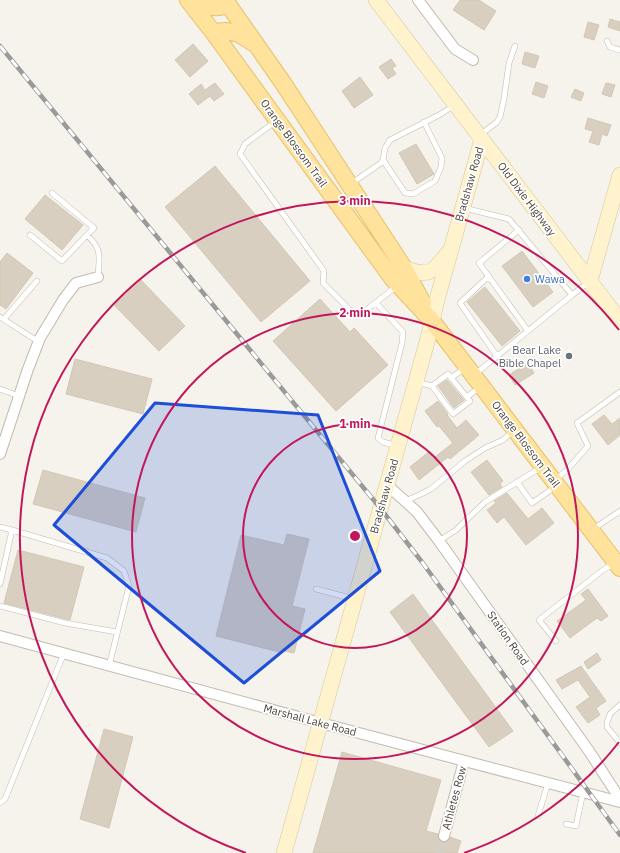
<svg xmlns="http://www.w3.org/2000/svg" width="620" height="853" font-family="'IBM Plex Sans',sans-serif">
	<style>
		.building { fill: #d8cfc1; stroke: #d3c7b4 }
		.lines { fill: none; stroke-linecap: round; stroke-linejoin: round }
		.street-tunnel { stroke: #d4d0c8; stroke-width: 10; stroke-dasharray: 10 5; stroke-linecap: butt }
		.lane-casing { stroke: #c2bbae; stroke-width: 6 }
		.street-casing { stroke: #c2bbae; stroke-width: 12 }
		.secondary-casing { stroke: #d6c79b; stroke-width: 16 }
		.primary-casing { stroke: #e6c16a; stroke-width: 18 }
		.lane { stroke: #fff; stroke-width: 5 }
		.street { stroke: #fff; stroke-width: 10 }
		.secondary { stroke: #fff3cd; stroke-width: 15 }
		.primary { stroke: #ffe39c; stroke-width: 16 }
		.rail-casing { stroke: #9a9a9a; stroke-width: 4.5 }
		.rail { stroke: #fff; stroke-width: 3; stroke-dasharray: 9; stroke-linecap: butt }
		.marked { fill: #1d4ed8; fill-opacity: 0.2; stroke: #1d4ed8; stroke-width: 3; stroke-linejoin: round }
		.ring { fill: none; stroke: #c2185b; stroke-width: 2 }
		.shop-dot { fill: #3f7fe0; stroke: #fff; stroke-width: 1.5 }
		.worship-dot { fill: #6b7280; stroke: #fff; stroke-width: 1.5 }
		.labels { text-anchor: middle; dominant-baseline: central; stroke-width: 3.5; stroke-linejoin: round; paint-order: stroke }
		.street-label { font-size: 11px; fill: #4b4439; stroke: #fff }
		.shop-label { font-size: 11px; fill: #366cbe; stroke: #fff; text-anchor: start }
		.worship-label { font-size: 11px; fill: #5b616d; stroke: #fff; text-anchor: end }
		.centre { fill: #c2185b; stroke: #fff; stroke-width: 2 }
		.ring-label { font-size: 12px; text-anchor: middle; font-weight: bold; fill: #c2185b; stroke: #fff; stroke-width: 3.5; stroke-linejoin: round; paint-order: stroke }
	</style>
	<rect width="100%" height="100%" fill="#f6f3ec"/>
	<path class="building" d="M 460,0 L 479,0 L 496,11 L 484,30 L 453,10 Z
		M 610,19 L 620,22 L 620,31 L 608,27 Z
		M 588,22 L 599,25 L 594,40 L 584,37 Z
		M 193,44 L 208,61 L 190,77 L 175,60 Z
		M 525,52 L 539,56 L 535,68 L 522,64 Z
		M 391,59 L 396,66 L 392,68 L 396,74 L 388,79 L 379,67 Z
		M 360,77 L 373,95 L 354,108 L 342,91 Z
		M 536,82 L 548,86 L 544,98 L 532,94 Z
		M 215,83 L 224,94 L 214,101 L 210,96 L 198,105 L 189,94 L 201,84 L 205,90 Z
		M 606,83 L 615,85 L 611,97 L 602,94 Z
		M 575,89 L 584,93 L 581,101 L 571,97 Z
		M 588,118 L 611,125 L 607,136 L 602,134 L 599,145 L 589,142 L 593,131 L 585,129 Z
		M 416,144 L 434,174 L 417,184 L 399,153 Z
		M 215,166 L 310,281 L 261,322 L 165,207 Z
		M 45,195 L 83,225 L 62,250 L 25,219 Z
		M 522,251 L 553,292 L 533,307 L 502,266 Z
		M 7,253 L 33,273 L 6,309 L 0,305 L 0,262 Z
		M 141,280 L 185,326 L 159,351 L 114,305 Z
		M 485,287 L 520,331 L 502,346 L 467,302 Z
		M 320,299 L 350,332 L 354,328 L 388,365 L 336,411 L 273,341 Z
		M 75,359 L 152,379 L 143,414 L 66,394 Z
		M 528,363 L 534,373 L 515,385 L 509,375 Z
		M 447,380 L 464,400 L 454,408 L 438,386 Z
		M 438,401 L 448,414 L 447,415 L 457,428 L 466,420 L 479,435 L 450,459 L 448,457 L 419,480 L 410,467 L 430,451 L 435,457 L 453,443 L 439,426 L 437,427 L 425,411 Z
		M 604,415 L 612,424 L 620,418 L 620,435 L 608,445 L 592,424 Z
		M 487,460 L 503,481 L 500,484 L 502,487 L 489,495 L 471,472 Z
		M 43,470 L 145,498 L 136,532 L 33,504 Z
		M 507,493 L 528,519 L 542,508 L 554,523 L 526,545 L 504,517 L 497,523 L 487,510 L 496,503 L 494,501 Z
		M 287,534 L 309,539 L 292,606 L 305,609 L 294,653 L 280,650 L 279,652 L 216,636 L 241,535 L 284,545 Z
		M 18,550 L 84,567 L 70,620 L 4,603 Z
		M 588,589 L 608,616 L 601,621 L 597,618 L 570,638 L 557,621 L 586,600 L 581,594 Z
		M 413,594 L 513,731 L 489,747 L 390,612 Z
		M 597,653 L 601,660 L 588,669 L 584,662 Z
		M 581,666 L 606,701 L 596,708 L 600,715 L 588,723 L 576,707 L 590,697 L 578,680 L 562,689 L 556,680 Z
		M 104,729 L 133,737 L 109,828 L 80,819 Z
		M 342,752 L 441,780 L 426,831 L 438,834 L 438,838 L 442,842 L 446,842 L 449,840 L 450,837 L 461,841 L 457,853 L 313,853 Z"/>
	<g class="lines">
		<path class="street-tunnel" d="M 439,853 L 444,836"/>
		<defs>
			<path id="lane" d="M 607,41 L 610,47 L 620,50
				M 276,121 L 245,144 L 240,154 L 324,271 L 323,283 L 350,310 L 361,314 L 397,286
				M 480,135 L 497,122 L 500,117 L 504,99 L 509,63 L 515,46
				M 383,160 L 405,193 L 413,194 L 435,181 L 441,167 L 442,158 L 424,122
				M 352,183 L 381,163 L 383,160 L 385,148 L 390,140 L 439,115 L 455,105
				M 52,193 L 94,228 L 87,235
				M 464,208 L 509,219 L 572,295 L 474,375
				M 519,230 L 479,263 L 528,331
				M 30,235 L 62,261 L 87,235 C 103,250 99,257 98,277
				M 489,276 L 460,303 L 497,356
				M 572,295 L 589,282
				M 376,303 L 403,332 L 402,343 L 378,438 L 383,442 L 397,446
				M 0,317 L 39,342
				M 4,319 L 37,281
				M 451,378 L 465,368
				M 417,382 L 432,386 L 448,374 L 470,401 L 453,414 L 432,386
				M 0,389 L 19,396
				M 467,397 L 480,387
				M 556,479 L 566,471 L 588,446 L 577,423 L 620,392
				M 517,482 L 532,503 L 555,487
				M 405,501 L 419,495 L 431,489 L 465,461 L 485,448 L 503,440 L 513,431
				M 0,527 L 12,530 L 0,584
				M 593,529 L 620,511
				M 12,530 L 107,558 L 124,571 L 129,586 L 109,666
				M 439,541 L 456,530 L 485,502 L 540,468
				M 316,589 L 354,599
				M 0,606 L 65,623 L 117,632
				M 556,641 L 539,620 L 603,570 L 615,563
				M 620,705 L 610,714 L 607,723 L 607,727 L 620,743
				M 0,803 L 5,799 L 64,653
				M 538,816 L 548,783
				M 566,824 L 576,826 L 583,792"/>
			<path id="street" d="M 418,0 L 455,49 L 473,60
				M 0,454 L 28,369 L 40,338 L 63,300 L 76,283 L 98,277
				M 387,485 L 405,501 L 417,512 L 439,541 L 589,751 L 620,799
				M 0,636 L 321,723 L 620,802
				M 444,836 L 464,761"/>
			<path id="secondary" d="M 376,0 L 620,321
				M 404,268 C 429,278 433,272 448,253
				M 590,281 L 620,175
				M 284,853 L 427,342 L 438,296 L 482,139"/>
			<path id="primary" d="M 188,0 L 213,32 L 392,278 L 432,321 L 620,568
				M 195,0 C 201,4 210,8 218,7 C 221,7 225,5 228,4
				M 225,0 L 283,83 L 404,268 L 423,303
				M 213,32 L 227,31 L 239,34 L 253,43"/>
		</defs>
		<use href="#lane" class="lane-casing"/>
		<use href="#street" class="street-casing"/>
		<use href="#secondary" class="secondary-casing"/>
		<use href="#primary" class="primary-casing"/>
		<use href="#lane" class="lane"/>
		<use href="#street" class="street"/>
		<use href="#secondary" class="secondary"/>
		<use href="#primary" class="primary"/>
		<defs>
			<path id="rail" d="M 0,46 L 381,509 L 422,562 L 620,835"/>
		</defs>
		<use href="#rail" class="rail-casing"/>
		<use href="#rail" class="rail"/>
	</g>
	<path class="marked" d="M 155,403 L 318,415 L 380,571 L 244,683 L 54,525 Z"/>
	<g class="ring">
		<circle cx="355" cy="536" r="112"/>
		<circle cx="355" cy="536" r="223"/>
		<path d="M619 742A335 335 0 0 1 464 853M246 853A335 335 0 1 1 619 330"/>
	</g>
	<circle class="shop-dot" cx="527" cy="279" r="4"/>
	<circle class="worship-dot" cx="569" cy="356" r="4"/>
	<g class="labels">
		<g class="street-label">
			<text transform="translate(294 143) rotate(54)">Orange Blossom Trail</text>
			<text transform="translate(469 184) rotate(-74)">Bradshaw Road</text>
			<text transform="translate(527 199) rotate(53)">Old Dixie Highway</text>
			<text transform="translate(526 444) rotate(53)">Orange Blossom Trail</text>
			<text transform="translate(384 496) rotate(-74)">Bradshaw Road</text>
			<text transform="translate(508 638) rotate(55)">Station Road</text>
			<text transform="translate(310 720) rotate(15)">Marshall Lake Road</text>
			<text transform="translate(454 798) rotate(-75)">Athletes Row</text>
		</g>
		<g class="shop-label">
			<text x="535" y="279">Wawa</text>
		</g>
		<g class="worship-label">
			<text x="561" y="350">Bear Lake<tspan x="561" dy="13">Bible Chapel</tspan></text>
		</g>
	</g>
	<circle cx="355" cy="536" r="6" class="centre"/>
	<g class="ring-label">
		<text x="355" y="205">3 min</text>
		<text x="355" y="317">2 min</text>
		<text x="355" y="428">1 min</text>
	</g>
</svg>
